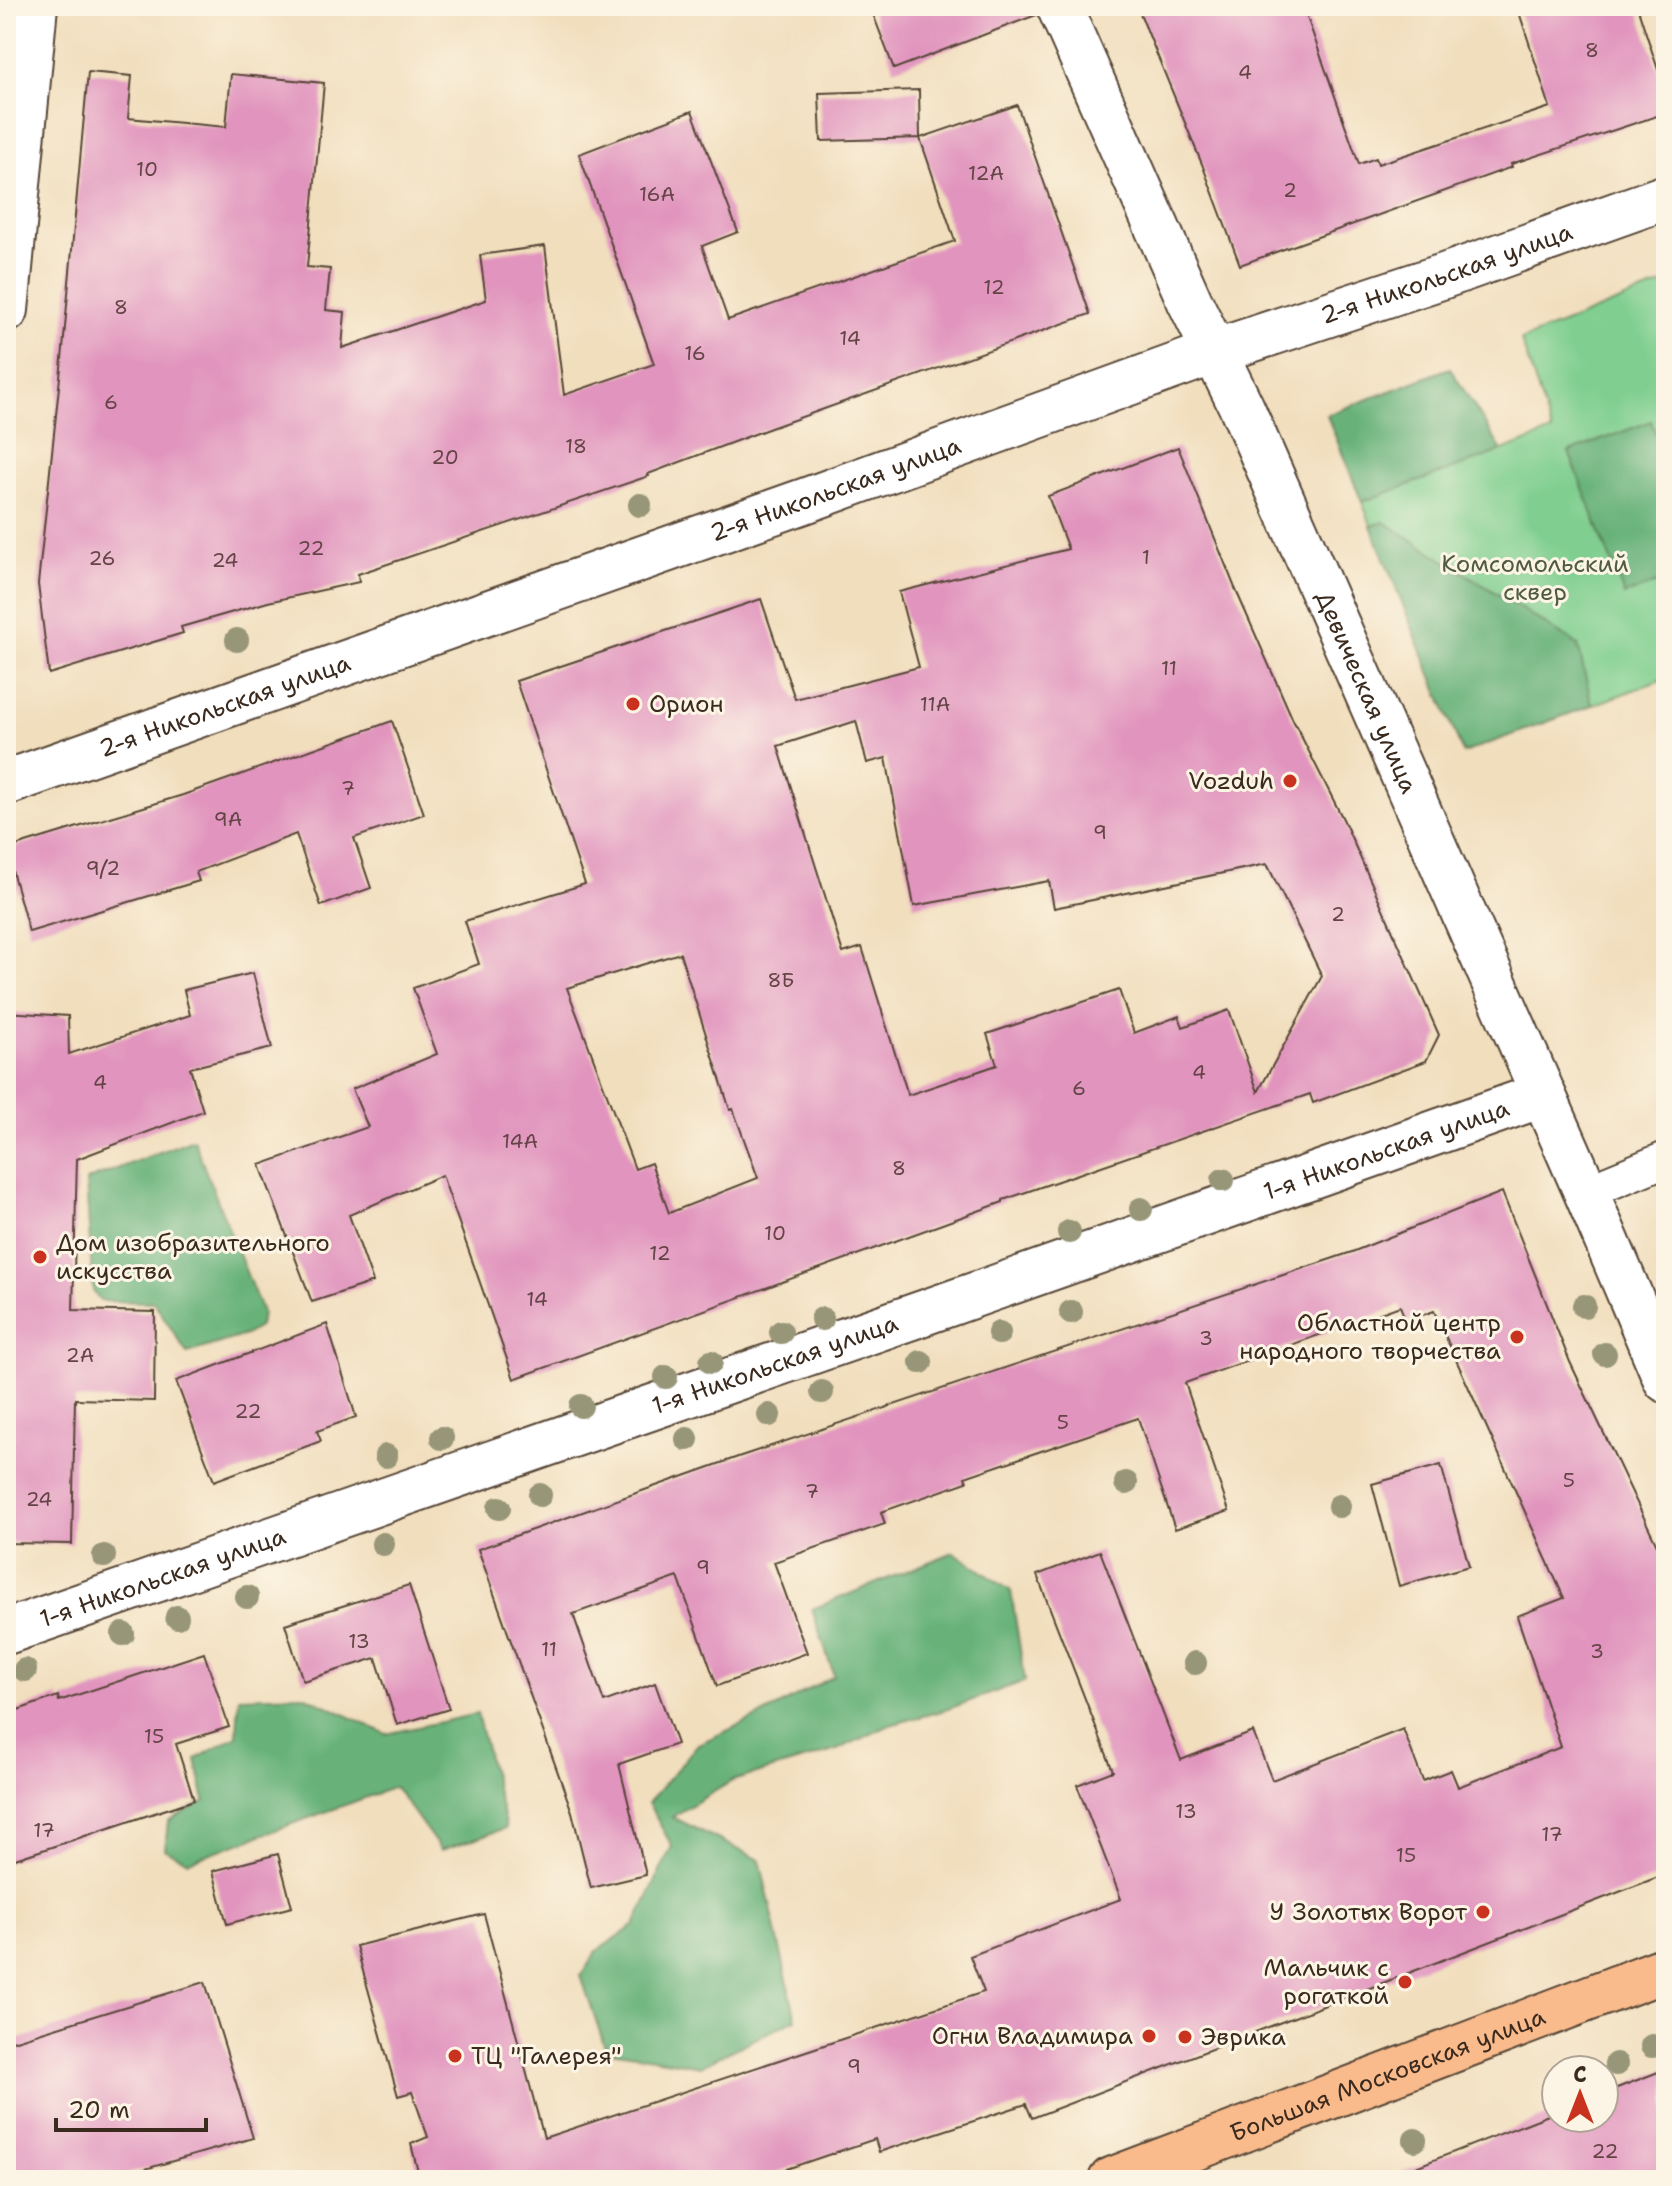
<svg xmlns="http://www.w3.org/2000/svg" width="1672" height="2186" font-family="'Shantell Sans',sans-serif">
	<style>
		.green { fill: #80cf90; stroke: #5e7c57; stroke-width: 2 }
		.forest { fill: #68b27a; stroke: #526e4c; stroke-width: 2 }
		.building { fill: #e194be; fill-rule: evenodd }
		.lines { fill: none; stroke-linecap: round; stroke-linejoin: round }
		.pedestrian-casing { stroke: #564536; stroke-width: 38 }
		.minor-casing { stroke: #564536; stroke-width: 48 }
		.primary-casing { stroke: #564536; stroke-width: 48 }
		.pedestrian { stroke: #fff; stroke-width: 34 }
		.minor { stroke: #fff; stroke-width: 44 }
		.primary { stroke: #fabb8c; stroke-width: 44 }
		.tree { fill: #989678 }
		.poi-dot { fill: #c8321e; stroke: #fcf5e5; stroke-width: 3 }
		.labels { text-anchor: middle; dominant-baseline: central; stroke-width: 6; stroke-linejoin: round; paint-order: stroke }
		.number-label { font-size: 20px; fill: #644446 }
		.street-label { font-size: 24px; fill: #3b2a1e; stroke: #fcf5e5 }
		.park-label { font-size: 24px; fill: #505c40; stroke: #fcf5e5 }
		.poi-label { font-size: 24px; fill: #3b2a1e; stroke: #fcf5e5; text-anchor: end }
	</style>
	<rect width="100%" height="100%" fill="#fcf5e5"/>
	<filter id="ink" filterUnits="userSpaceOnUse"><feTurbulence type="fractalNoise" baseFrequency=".0125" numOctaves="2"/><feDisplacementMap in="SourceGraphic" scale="16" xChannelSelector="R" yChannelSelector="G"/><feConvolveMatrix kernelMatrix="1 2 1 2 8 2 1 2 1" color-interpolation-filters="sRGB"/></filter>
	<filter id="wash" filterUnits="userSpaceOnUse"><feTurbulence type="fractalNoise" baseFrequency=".006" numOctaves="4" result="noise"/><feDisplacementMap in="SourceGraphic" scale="32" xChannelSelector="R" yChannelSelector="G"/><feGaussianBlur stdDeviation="1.8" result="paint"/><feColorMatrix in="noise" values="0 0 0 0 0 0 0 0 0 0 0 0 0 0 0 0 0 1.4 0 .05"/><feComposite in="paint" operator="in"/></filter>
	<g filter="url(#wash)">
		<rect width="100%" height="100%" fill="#f1debd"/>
		<path class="green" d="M 1666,283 L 1666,678 L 1463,753 L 1327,415 L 1450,368 L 1502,451 L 1552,432 L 1521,340 Z"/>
		<path class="forest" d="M 1450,368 L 1502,451 L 1362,502 L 1327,415 Z
			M 1651,421 L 1666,462 L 1666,580 L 1624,595 L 1569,452 Z
			M 1384,522 L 1578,645 L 1592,705 L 1463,753 L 1371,526 Z
			M 193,1139 L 262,1312 L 260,1326 L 245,1335 L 187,1353 L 154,1302 L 100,1301 L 93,1291 L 86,1181 Z
			M 954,1552 L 1011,1591 L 1025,1681 L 945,1710 L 890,1725 L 837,1750 L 732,1781 L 672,1817 L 760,1860 L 796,2019 L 700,2066 L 606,2050 L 581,1976 L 597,1951 L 635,1925 L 672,1846 L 648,1803 L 698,1744 L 764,1714 L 834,1676 L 812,1609 Z
			M 304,1695 L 386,1734 L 477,1714 L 506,1828 L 441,1850 L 395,1787 L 189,1861 L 165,1850 L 168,1821 L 205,1801 L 196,1759 L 237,1736 L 239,1697 Z"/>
		<g id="blocks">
			<path class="building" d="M 870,6 L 1034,6 L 1036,15 L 894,69 Z
				M 1137,6 L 1303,6 L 1359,164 L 1376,158 L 1378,164 L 1550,107 L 1517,6 L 1637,6 L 1666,94 L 1666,113 L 1511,164 L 1512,167 L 1240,265 L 1202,164 Z
				M 88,72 L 132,76 L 128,118 L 226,127 L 231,74 L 324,83 L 307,267 L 330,269 L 326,310 L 345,312 L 342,348 L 486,300 L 480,255 L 545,246 L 564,395 L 654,364 L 579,154 L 692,111 L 738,232 L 702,246 L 728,320 L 955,241 L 920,138 L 1017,105 L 1090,314 L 768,429 L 648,474 L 649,476 L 358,574 L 359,582 L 268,602 L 181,627 L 183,633 L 49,674 L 38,584 L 63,349 Z
				M 919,90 L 920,138 L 821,141 L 819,93 Z
				M 1178,447 L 1235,588 L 1293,720 L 1344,821 L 1439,1035 L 1426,1061 L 1313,1103 L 1310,1094 L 1003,1200 L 1003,1202 L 514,1379 L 442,1175 L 349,1215 L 373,1282 L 312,1302 L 260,1165 L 368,1127 L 352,1089 L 437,1054 L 413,988 L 479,964 L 465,921 L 585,884 L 516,681 L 761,599 L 795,699 L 919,667 L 899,592 L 1068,549 L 1048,496 ZM 856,721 L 867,763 L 886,758 L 914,906 L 1049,881 L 1054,908 L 1267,864 L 1322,976 L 1258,1092 L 1229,1010 L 1183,1027 L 1179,1016 L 1134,1033 L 1119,990 L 987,1034 L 997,1065 L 908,1095 L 862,947 L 843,953 L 778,746 ZM 680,953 L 730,1110 L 733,1109 L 758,1178 L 669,1213 L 651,1163 L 635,1169 L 567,988 Z
				M 392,721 L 424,814 L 354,838 L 371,888 L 321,906 L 296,834 L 196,872 L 199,881 L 29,932 L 6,849 L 183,795 Z
				M 253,973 L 272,1048 L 190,1068 L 203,1111 L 77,1159 L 73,1310 L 155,1312 L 154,1401 L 75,1399 L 72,1544 L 6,1543 L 6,1012 L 68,1016 L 69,1054 L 190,1015 L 184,990 Z
				M 1502,1192 L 1570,1362 L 1666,1564 L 1666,1874 L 1032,2118 L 1026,2104 L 879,2152 L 875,2139 L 754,2180 L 420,2180 L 411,2144 L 428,2137 L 412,2092 L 398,2096 L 356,1946 L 484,1914 L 544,2138 L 984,1992 L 970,1956 L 1121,1899 L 1077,1785 L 1113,1771 L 1037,1575 L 1100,1551 L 1181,1760 L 1253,1732 L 1272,1780 L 1403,1729 L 1423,1781 L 1451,1770 L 1458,1787 L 1561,1747 L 1517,1616 L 1564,1598 L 1434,1311 L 1406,1321 L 1400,1306 L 1185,1383 L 1229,1511 L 1175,1529 L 1138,1418 L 965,1477 L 967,1482 L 881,1512 L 885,1524 L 774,1562 L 807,1653 L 717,1686 L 678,1577 L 573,1614 L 604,1702 L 655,1683 L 677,1744 L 619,1764 L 646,1875 L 591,1888 L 572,1812 L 478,1549 L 738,1457 L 1352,1252 Z
				M 327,1324 L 356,1417 L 317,1431 L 321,1441 L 214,1481 L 176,1381 Z
				M 1441,1465 L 1469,1566 L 1399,1586 L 1372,1484 Z
				M 409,1585 L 449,1709 L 397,1725 L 376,1658 L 303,1681 L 285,1624 Z
				M 204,1653 L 229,1727 L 176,1744 L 194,1800 L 6,1862 L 6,1714 L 58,1696 L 59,1701 Z
				M 278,1854 L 292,1907 L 227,1924 L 213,1871 Z
				M 205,1982 L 253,2138 L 107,2180 L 6,2180 L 6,2043 Z
				M 1666,2069 L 1666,2180 L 1391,2180 L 1390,2177 L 1556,2112 L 1556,2118 L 1604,2118 L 1604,2093 Z"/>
		</g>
	</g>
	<g filter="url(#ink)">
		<use href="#blocks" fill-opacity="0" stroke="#564536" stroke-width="2"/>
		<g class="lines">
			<defs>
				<path id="pedestrian" d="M 1586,1192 L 1666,1159"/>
				<g id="minor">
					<path id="s1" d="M 1059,6 L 1190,302 L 1242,408 L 1586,1192 L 1666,1380"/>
					<path d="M 6,310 L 35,6"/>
					<path id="s2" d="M 6,783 L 807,500 L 1214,352 L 1444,276 L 1666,197"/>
					<path id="s3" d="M 6,1632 L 926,1312 L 1542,1095"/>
				</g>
				<g id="primary">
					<path id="s4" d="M 1111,2180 L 1666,1969"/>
				</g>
			</defs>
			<use href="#pedestrian" class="pedestrian-casing"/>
			<use href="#minor" class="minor-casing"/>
			<use href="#primary" class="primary-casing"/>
			<use href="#pedestrian" class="pedestrian"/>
			<use href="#minor" class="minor"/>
			<use href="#primary" class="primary"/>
		</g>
		<g class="tree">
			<circle cx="640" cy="505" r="12"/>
			<circle cx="237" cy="640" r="12"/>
			<circle cx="1223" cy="1180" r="12"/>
			<circle cx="1141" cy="1209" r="12"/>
			<circle cx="1069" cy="1232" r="12"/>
			<circle cx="1584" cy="1306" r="12"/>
			<circle cx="1071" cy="1312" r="12"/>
			<circle cx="822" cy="1319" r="12"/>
			<circle cx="781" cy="1332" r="12"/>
			<circle cx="999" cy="1333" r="12"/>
			<circle cx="1605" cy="1354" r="12"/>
			<circle cx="711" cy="1362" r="12"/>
			<circle cx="921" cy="1362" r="12"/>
			<circle cx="666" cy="1377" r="12"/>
			<circle cx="822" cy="1392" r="12"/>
			<circle cx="581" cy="1406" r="12"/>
			<circle cx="769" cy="1415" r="12"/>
			<circle cx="442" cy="1438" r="12"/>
			<circle cx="687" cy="1439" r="12"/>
			<circle cx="386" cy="1456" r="12"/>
			<circle cx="1126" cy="1483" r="12"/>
			<circle cx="540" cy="1495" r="12"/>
			<circle cx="1339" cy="1506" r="12"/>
			<circle cx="499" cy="1508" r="12"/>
			<circle cx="383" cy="1544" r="12"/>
			<circle cx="104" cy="1556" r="12"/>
			<circle cx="247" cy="1597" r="12"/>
			<circle cx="177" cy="1617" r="12"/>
			<circle cx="123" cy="1634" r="12"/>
			<circle cx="1195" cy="1663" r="12"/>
			<circle cx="25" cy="1670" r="12"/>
			<circle cx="1652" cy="2046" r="12"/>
			<circle cx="1616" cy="2064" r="12"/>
			<circle cx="1415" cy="2140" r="12"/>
		</g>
	</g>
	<g class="poi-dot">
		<circle cx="633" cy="704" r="8"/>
		<circle cx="1290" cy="781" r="8"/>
		<circle cx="40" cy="1257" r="8"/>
		<circle cx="1517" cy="1337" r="8"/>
		<circle cx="1483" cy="1912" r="8"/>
		<circle cx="1405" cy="1982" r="8"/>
		<circle cx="1149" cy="2036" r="8"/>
		<circle cx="1185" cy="2037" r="8"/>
		<circle cx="455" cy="2056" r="8"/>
	</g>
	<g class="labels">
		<g class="number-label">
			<text x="1592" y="50">8</text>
			<text x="1245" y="72">4</text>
			<text x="147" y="169">10</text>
			<text x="986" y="173">12А</text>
			<text x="1290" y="190">2</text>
			<text x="657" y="194">16А</text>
			<text x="994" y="287">12</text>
			<text x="121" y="307">8</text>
			<text x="850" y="338">14</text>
			<text x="695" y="353">16</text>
			<text x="111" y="402">6</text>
			<text x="576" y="446">18</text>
			<text x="445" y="457">20</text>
			<text x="311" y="548">22</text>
			<text x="1146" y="557">1</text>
			<text x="102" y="558">26</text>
			<text x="225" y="560">24</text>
			<text x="1169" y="668">11</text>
			<text x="935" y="704">11А</text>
			<text x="348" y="788">7</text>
			<text x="228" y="819">9А</text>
			<text x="1100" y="832">9</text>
			<text x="103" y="868">9/2</text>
			<text x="1338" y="914">2</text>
			<text x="781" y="980">8Б</text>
			<text x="1199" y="1072">4</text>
			<text x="100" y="1082">4</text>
			<text x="1079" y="1088">6</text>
			<text x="520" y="1141">14А</text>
			<text x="899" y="1168">8</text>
			<text x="775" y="1233">10</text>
			<text x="660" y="1253">12</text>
			<text x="537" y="1299">14</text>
			<text x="1206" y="1338">3</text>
			<text x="80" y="1355">2А</text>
			<text x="248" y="1411">22</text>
			<text x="1063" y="1422">5</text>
			<text x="1569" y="1480">5</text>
			<text x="812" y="1491">7</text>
			<text x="39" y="1499">24</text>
			<text x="703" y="1567">9</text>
			<text x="359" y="1641">13</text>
			<text x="549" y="1649">11</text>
			<text x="1597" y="1651">3</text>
			<text x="154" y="1736">15</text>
			<text x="1186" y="1811">13</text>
			<text x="44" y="1830">17</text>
			<text x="1552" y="1834">17</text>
			<text x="1406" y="1855">15</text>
			<text x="854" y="2066">9</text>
			<text x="1605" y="2151">22</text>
		</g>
		<g class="street-label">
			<text stroke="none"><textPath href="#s2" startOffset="1528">2-я Никольская улица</textPath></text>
			<text stroke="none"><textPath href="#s2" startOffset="880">2-я Никольская улица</textPath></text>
			<text stroke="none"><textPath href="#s1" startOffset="752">Девическая улица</textPath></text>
			<text stroke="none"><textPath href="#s2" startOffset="232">2-я Никольская улица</textPath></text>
			<text stroke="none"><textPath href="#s3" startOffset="1462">1-я Никольская улица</textPath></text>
			<text stroke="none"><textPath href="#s3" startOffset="814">1-я Никольская улица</textPath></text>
			<text stroke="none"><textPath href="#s3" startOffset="166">1-я Никольская улица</textPath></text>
			<text stroke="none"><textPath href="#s4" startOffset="296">Большая Московская улица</textPath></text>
		</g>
		<g class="park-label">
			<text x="1535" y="564">Комсомольский<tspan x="1535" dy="28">сквер</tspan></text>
		</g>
		<g class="poi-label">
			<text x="649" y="704" text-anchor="start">Орион</text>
			<text x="1274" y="781">Vozduh</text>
			<text x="56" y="1243" text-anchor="start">Дом изобразительного<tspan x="56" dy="28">искусства</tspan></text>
			<text x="1501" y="1323">Областной центр<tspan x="1501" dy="28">народного творчества</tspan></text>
			<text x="1467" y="1912">У Золотых Ворот</text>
			<text x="1389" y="1968">Мальчик с<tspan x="1389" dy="28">рогаткой</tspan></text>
			<text x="1133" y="2036">Огни Владимира</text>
			<text x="1201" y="2037" text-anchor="start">Эврика</text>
			<text x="471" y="2056" text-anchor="start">ТЦ "Галерея"</text>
		</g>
	</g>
	<rect width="1672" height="2186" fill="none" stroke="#fcf5e5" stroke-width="32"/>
	<g transform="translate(1580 2094)"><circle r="38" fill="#fcf5e5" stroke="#afa495" stroke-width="2"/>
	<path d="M0-6L14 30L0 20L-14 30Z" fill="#c8321e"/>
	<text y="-12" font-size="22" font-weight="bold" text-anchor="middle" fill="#3b2a1e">С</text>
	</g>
	<path d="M56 2118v12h150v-12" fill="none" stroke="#3b2a1e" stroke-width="4"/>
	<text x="68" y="2118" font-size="24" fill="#3b2a1e" stroke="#fcf5e5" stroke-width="6" paint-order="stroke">20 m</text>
</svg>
